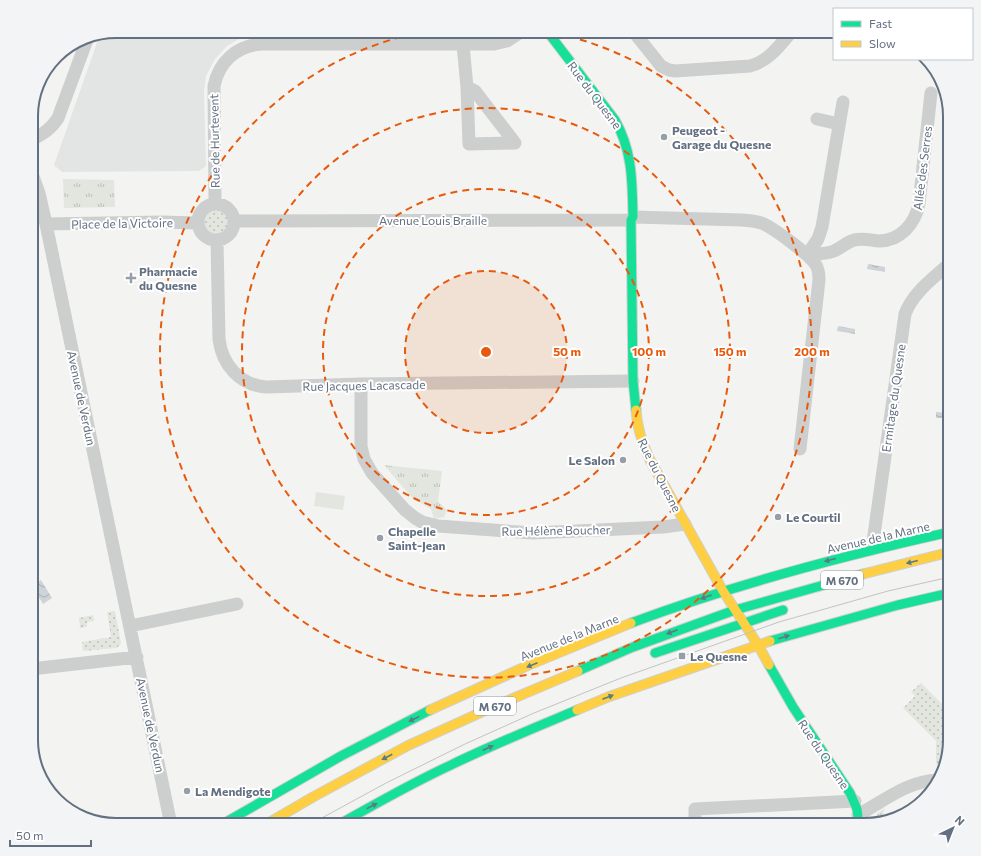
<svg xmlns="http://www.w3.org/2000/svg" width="981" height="856" font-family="Commissioner,sans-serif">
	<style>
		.built { fill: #e3e5e4 }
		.grass { fill: url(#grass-dots) }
		.park { fill: url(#park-tufts) }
		.pitch { fill: #e2e6df }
		.water { fill: url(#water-waves) }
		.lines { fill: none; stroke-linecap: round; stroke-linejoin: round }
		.fast-casing { stroke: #cfd0d0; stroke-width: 11 }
		.slow-casing { stroke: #cfd0d0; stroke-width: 11 }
		.street { stroke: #cdcece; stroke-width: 13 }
		.fast { stroke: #16e098; stroke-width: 9 }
		.slow { stroke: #ffcf43; stroke-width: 9 }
		.tram { stroke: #c2c3c3; stroke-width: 1 }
		.oneway { fill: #5b7b84 }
		.ring { fill: none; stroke: #e8590c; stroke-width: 2; stroke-dasharray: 7 5 }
		.poi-dot { fill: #959ea9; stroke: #fff; stroke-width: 1.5 }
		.labels { text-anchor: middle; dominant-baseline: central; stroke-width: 4; stroke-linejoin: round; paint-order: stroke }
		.shield { fill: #fff; stroke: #929ba8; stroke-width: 1 }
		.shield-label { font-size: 11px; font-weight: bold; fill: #637082 }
		.street-label { font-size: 12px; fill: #637082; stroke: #fff }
		.poi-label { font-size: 12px; font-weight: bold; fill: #637082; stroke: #fff; text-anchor: start }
		.rim { fill: none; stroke: #637082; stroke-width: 2 }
		.centre { fill: #e8590c; stroke: #fff; stroke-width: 2 }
		.ring-label { font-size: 12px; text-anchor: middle; font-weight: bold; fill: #e8590c; stroke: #fff; stroke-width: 4; stroke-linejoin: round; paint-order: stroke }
	</style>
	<defs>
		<pattern id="grass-dots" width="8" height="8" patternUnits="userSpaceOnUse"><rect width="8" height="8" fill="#e2e6df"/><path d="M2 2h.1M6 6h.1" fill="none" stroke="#bbbfba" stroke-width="1.8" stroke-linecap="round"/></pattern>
		<pattern id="park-tufts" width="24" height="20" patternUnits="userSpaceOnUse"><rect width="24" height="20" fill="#e2e6df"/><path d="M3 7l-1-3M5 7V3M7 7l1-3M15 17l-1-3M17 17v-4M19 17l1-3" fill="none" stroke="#bbbfba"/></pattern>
		<pattern id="water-waves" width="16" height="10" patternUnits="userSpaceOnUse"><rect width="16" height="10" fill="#cdd3d7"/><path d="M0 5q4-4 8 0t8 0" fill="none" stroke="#aab0b4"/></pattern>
	</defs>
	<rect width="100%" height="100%" fill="#f3f4f1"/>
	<path class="built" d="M 116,31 L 300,31 L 300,36 L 260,35 L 241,38 L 227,46 L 215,59 L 206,76 L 204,92 L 206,166 L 199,171 L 62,172 L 54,165 L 100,34 Z"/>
	<path class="grass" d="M204 222a12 12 0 1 1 24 0a12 12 0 1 1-24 0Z
		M 115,611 L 121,643 L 117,648 L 83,651 L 82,642 L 111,637 L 107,612 Z
		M 93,615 L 94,621 L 87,622 L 87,627 L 80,628 L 79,618 Z
		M 921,683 L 950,712 L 950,716 L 943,724 L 941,764 L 936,764 L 936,741 L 903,708 L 915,696 L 911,692 Z"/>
	<path class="park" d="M 63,179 L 114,180 L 115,207 L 64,208 Z
		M 384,465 L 442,471 L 438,501 L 447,510 L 444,517 L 434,519 L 431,509 L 412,498 Z
		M 885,808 L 882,816 L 883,821 L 871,824 L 878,813 Z"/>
	<path class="pitch" d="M 316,492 L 345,496 L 343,510 L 314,506 Z"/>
	<path class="water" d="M 868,264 L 885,267 L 885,272 L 867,269 Z
		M 838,326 L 855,329 L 855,334 L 837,331 Z
		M 936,412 L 950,413 L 950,418 L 936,418 Z
		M 41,580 L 52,598 L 43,604 L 32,586 Z"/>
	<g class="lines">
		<defs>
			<path id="fast" d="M 547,31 L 615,120 C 633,152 632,182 633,217 L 631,220 L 633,381 L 636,410
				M 631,623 C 735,584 842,556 950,532
				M 770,641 L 898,605 L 950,593
				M 655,653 L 783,610
				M 769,665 L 793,707 L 850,793 L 857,809 L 859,825
				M 578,671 L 633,647 L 735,610 L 863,574
				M 221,825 L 341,756 L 430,710
				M 338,825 C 375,804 412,783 451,765 C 492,745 534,728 577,710"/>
			<path id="slow" d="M 636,410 C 637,428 642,443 650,460 L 723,591 L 758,645 L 769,665
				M 863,574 L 950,552
				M 430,710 L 529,665 L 631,623
				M 577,710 L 608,697 L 770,641
				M 265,825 L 313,797 L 407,746 L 495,706 L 578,671"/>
		</defs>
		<use href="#fast" class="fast-casing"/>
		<use href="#slow" class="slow-casing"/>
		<path class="street" d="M 633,31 L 661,66 L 669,70 L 675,71 L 750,66 C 769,61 780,45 792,31
			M 463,45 L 467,87 L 469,144 L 515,143 L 478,95 L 475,91 L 467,87
			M 817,119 L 839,124
			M 31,140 C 43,134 51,129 58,118 L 88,37
			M 31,171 L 39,193 L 46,224 L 171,825
			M198 222a18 18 0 1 1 36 0a18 18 0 1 1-36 0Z
			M 215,204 L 214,86 C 219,62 236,46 261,44 L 494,44 L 507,41 L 522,31
			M 633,217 L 742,220 C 750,221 757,221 764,224 C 776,230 810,255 816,265 C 819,270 819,275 819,280 L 800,449
			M 235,221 L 631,220
			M 46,224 L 162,222 L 198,223
			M 217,241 L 219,339 C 222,365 240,385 266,387 L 361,384 L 633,381
			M 807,255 C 815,254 826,254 834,251 C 841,248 847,242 854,240 C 862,238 870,240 879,241 C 900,241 915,224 919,204 L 931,93
			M 807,255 L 818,239 L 822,227 L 843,102
			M 361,384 L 361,446 L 364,459 L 372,473 L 405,510 L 415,518 L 422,522 L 438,526 L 533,533 L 663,527 L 685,524
			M 872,549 L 905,314 C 913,292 934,278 950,263
			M 130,626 L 237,604
			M 31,669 L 137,657
			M 858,815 C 884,801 907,781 938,780
			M 695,825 L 695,809 L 855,801"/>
		<use href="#fast" class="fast"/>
		<use href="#slow" class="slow"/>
		<path class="tram" d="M 309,825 L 386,783 L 465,744 L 534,713 L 621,678 L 779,622 L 888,591 L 950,577"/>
	</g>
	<defs><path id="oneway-solid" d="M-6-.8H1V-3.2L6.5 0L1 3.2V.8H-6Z"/></defs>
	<g class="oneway">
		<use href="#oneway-solid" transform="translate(830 560) rotate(165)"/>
		<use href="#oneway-solid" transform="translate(912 562) rotate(166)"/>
		<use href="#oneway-solid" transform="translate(706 597) rotate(160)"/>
		<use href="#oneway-solid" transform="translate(672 632) rotate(159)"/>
		<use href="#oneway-solid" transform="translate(784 637) rotate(-17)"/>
		<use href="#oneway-solid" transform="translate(532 665) rotate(157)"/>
		<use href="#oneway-solid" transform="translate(608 697) rotate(-21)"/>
		<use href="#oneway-solid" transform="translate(414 719) rotate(154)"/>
		<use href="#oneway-solid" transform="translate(488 748) rotate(-24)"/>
		<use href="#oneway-solid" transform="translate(387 757) rotate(152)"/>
		<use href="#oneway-solid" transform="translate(372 806) rotate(-28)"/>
	</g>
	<circle cx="486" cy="352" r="81" fill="#e8590c" fill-opacity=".12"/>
	<g class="ring">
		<circle cx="486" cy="352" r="81"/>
		<circle cx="486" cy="352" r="163"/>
		<circle cx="486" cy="352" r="244"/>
		<path d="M545 31A326 326 0 1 1 427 31"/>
	</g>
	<g class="poi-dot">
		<circle cx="664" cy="137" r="4"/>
		<path d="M129 272h4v4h4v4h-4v4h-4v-4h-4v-4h4z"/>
		<circle cx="623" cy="460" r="4"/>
		<circle cx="778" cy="517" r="4"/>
		<circle cx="380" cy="538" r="4"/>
		<rect x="678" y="652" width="8" height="8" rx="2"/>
		<circle cx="187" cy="791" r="4"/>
	</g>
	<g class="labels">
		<g class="shield">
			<rect x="821" y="571" width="42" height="18" rx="3"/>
			<rect x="474" y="697" width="42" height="18" rx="3"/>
		</g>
		<g class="shield-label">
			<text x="842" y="580">M 670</text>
			<text x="495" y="706">M 670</text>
		</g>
		<g class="street-label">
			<text transform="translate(595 95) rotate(53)">Rue du Quesne</text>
			<text transform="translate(214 141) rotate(-91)">Rue de Hurtevent</text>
			<text transform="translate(922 168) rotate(-83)">Allée des Serres</text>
			<text x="433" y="220">Avenue Louis Braille</text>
			<text transform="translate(122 223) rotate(-1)">Place de la Victoire</text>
			<text transform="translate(364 385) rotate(-1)">Rue Jacques Lacascade</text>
			<text transform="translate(82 398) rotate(78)">Avenue de Verdun</text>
			<text transform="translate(893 398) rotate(-82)">Ermitage du Quesne</text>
			<text transform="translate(660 475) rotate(63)">Rue du Quesne</text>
			<text transform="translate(556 530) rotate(-1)">Rue Hélène Boucher</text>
			<text transform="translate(878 537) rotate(-13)">Avenue de la Marne</text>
			<text transform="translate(569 637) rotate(-22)">Avenue de la Marne</text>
			<text transform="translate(151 725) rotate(78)">Avenue de Verdun</text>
			<text transform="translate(824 754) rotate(56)">Rue du Quesne</text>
		</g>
		<g class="poi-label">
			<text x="672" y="130">Peugeot -<tspan x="672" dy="14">Garage du Quesne</tspan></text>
			<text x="139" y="271">Pharmacie<tspan x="139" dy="14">du Quesne</tspan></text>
			<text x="615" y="460" text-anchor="end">Le Salon</text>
			<text x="786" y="517">Le Courtil</text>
			<text x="388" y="531">Chapelle<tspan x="388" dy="14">Saint-Jean</tspan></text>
			<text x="690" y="656">Le Quesne</text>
			<text x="195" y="791">La Mendigote</text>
		</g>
	</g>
	<path d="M0 0H981V856H0ZM116 38H865A78 78 0 0 1 943 116V740A78 78 0 0 1 865 818H116A78 78 0 0 1 38 740V116A78 78 0 0 1 116 38Z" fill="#f3f4f5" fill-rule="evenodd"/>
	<path class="rim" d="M116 38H865A78 78 0 0 1 943 116V740A78 78 0 0 1 865 818H116A78 78 0 0 1 38 740V116A78 78 0 0 1 116 38Z"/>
	<circle cx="486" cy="352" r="6" class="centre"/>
	<g class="ring-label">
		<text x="567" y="356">50 m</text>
		<text x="649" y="356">100 m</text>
		<text x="730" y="356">150 m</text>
		<text x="812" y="356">200 m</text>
	</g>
	<rect x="833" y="8" width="140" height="52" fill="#ffffff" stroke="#c1c6cd"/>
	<rect x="841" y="21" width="20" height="6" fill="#16e098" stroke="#c1c6cd"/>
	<text x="869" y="28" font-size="12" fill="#637082">Fast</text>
	<rect x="841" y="41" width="20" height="6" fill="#ffcf43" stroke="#c1c6cd"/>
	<text x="869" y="48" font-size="12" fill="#637082">Slow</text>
	<g transform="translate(953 828) rotate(43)" stroke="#ffffff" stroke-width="3" paint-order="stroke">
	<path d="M0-3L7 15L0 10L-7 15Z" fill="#637082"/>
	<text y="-6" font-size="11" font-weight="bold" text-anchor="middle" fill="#637082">N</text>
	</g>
	<path d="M10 840v6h81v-6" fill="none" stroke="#637082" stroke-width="2"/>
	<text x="16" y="840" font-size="12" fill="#637082" stroke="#ffffff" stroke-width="3" paint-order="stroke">50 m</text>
</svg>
